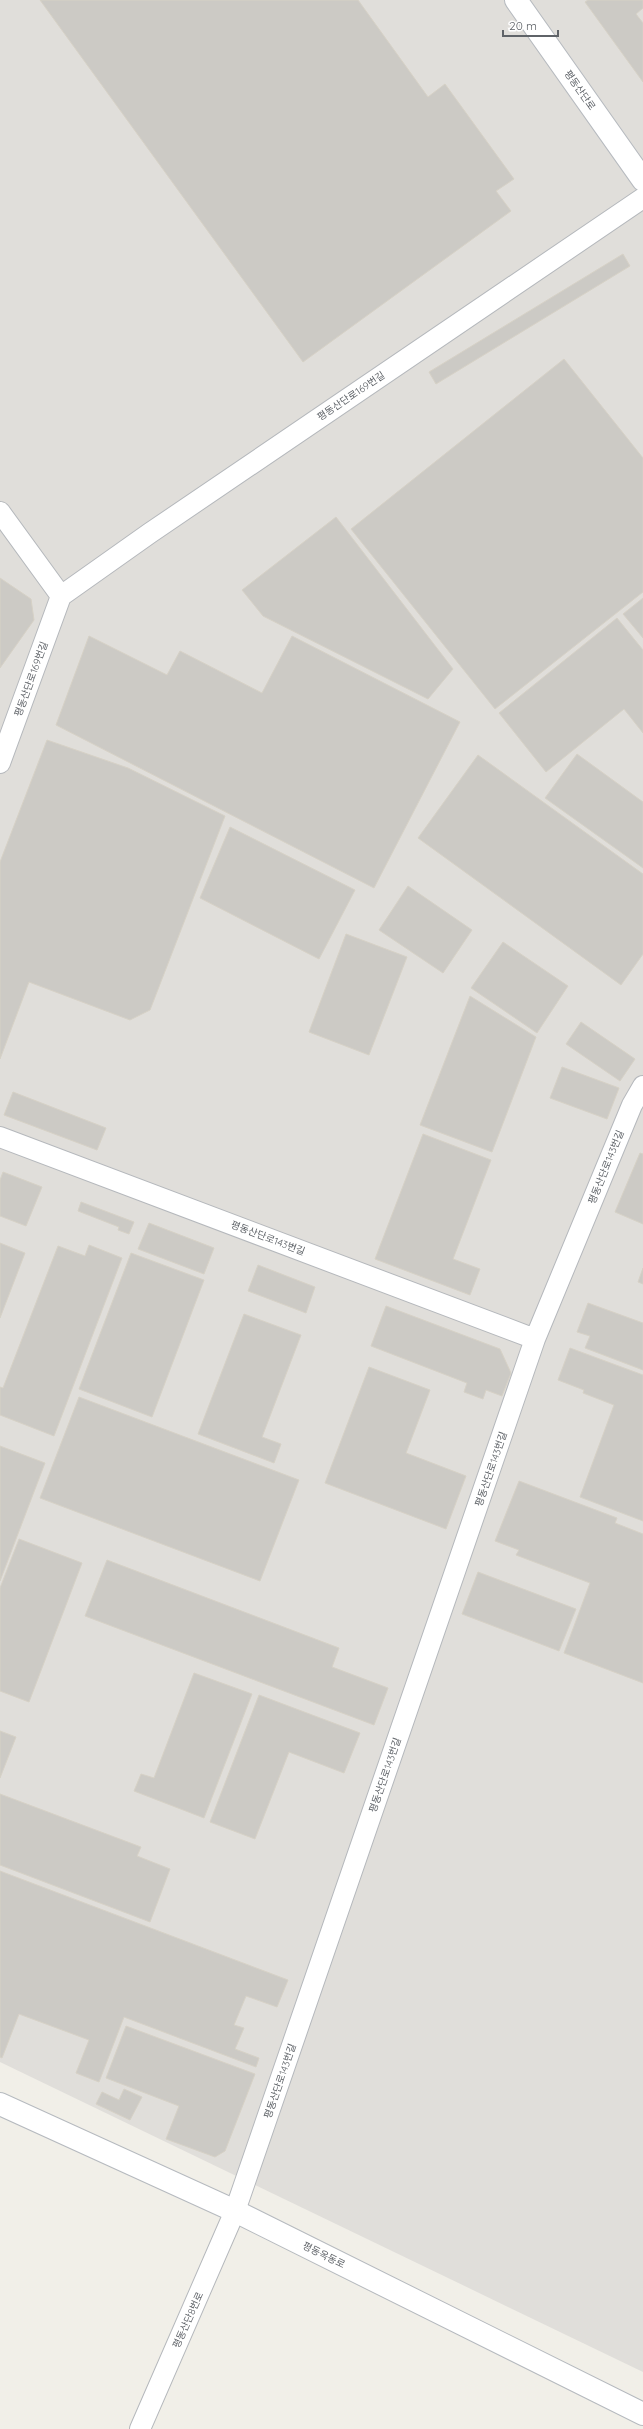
<svg xmlns="http://www.w3.org/2000/svg" width="643" height="2429" font-family="Quicksand,'Noto Sans KR',sans-serif">
	<style>
		.industrial { fill: #e0deda }
		.building { fill: #cccac5; stroke: #d6d1c6 }
		.lines { fill: none; stroke-linecap: round; stroke-linejoin: round }
		.street-casing { stroke: #b5b8bc; stroke-width: 22 }
		.secondary-casing { stroke: #b6babf; stroke-width: 24 }
		.street { stroke: #fff; stroke-width: 20 }
		.secondary { stroke: #fff; stroke-width: 22 }
		.labels { text-anchor: middle; dominant-baseline: central; stroke-width: 3; stroke-linejoin: round; paint-order: stroke }
		.street-label { font-size: 10px; fill: #5f6368; stroke: #fff }
	</style>
	<rect width="100%" height="100%" fill="#f1efe8"/>
	<path class="industrial" d="M 0,0 L 643,0 L 643,2372 L 0,2062 Z"/>
	<path class="building" d="M 40,0 L 358,0 L 428,97 L 445,84 L 514,179 L 496,191 L 511,211 L 303,362 Z
		M 588,0 L 643,0 L 643,8 L 636,14 L 643,23 L 643,82 L 585,2 Z
		M 623,254 L 630,266 L 436,384 L 429,372 Z
		M 564,359 L 643,458 L 643,592 L 495,709 L 351,529 Z
		M 336,517 L 453,669 L 428,699 L 263,616 L 242,590 Z
		M 0,578 L 31,599 L 34,620 L 0,668 Z
		M 643,598 L 643,638 L 623,614 Z
		M 617,618 L 643,650 L 643,733 L 624,709 L 546,772 L 499,713 Z
		M 89,636 L 167,675 L 180,651 L 262,693 L 292,636 L 460,722 L 374,888 L 56,725 Z
		M 47,740 L 128,768 L 225,816 L 150,1010 L 130,1020 L 29,982 L 0,1059 L 0,862 Z
		M 577,754 L 643,802 L 643,868 L 545,798 Z
		M 478,755 L 643,874 L 643,954 L 621,985 L 418,838 Z
		M 230,827 L 355,890 L 319,959 L 200,898 Z
		M 408,886 L 472,930 L 443,973 L 379,930 Z
		M 346,934 L 407,957 L 369,1055 L 309,1032 Z
		M 503,942 L 568,986 L 537,1033 L 471,988 Z
		M 470,996 L 536,1037 L 492,1152 L 420,1125 Z
		M 581,1022 L 635,1059 L 620,1081 L 566,1044 Z
		M 562,1067 L 619,1088 L 607,1119 L 550,1098 Z
		M 13,1092 L 106,1128 L 97,1150 L 4,1115 Z
		M 423,1134 L 491,1160 L 453,1259 L 480,1269 L 470,1295 L 375,1259 Z
		M 640,1153 L 643,1154 L 643,1224 L 615,1212 Z
		M 3,1172 L 42,1187 L 26,1226 L 0,1216 L 0,1180 Z
		M 81,1202 L 134,1222 L 129,1234 L 118,1230 L 119,1227 L 78,1211 Z
		M 149,1223 L 214,1248 L 204,1274 L 138,1249 Z
		M 0,1243 L 25,1253 L 0,1318 Z
		M 89,1245 L 122,1258 L 54,1436 L 0,1415 L 0,1387 L 3,1388 L 58,1246 L 85,1256 Z
		M 131,1253 L 204,1280 L 152,1417 L 79,1389 Z
		M 258,1265 L 315,1287 L 306,1313 L 248,1291 Z
		M 643,1268 L 643,1284 L 638,1282 Z
		M 588,1303 L 643,1323 L 643,1370 L 585,1348 L 590,1336 L 577,1332 Z
		M 386,1306 L 500,1349 L 511,1373 L 502,1396 L 486,1390 L 483,1399 L 464,1392 L 467,1383 L 371,1346 Z
		M 244,1314 L 301,1335 L 262,1437 L 281,1444 L 274,1463 L 198,1434 Z
		M 570,1348 L 643,1375 L 643,1521 L 580,1497 L 614,1405 L 583,1393 L 584,1390 L 558,1380 Z
		M 369,1367 L 430,1390 L 406,1453 L 466,1476 L 446,1529 L 325,1483 Z
		M 79,1397 L 299,1480 L 260,1581 L 40,1498 Z
		M 0,1446 L 45,1463 L 0,1581 Z
		M 519,1481 L 617,1518 L 615,1523 L 643,1534 L 643,1683 L 564,1653 L 590,1583 L 516,1555 L 519,1550 L 495,1541 Z
		M 19,1539 L 82,1563 L 29,1702 L 0,1691 L 0,1588 Z
		M 107,1560 L 339,1648 L 332,1667 L 388,1688 L 374,1725 L 85,1616 Z
		M 478,1572 L 576,1609 L 559,1651 L 462,1614 Z
		M 194,1673 L 252,1694 L 204,1818 L 134,1791 L 141,1774 L 154,1778 Z
		M 259,1695 L 360,1733 L 344,1773 L 289,1752 L 255,1839 L 210,1822 Z
		M 0,1731 L 16,1737 L 0,1778 Z
		M 0,1794 L 141,1847 L 137,1856 L 170,1869 L 150,1922 L 0,1865 Z
		M 0,1871 L 288,1980 L 277,2007 L 246,1996 L 234,2025 L 244,2028 L 235,2049 L 259,2058 L 256,2067 L 124,2017 L 99,2082 L 76,2073 L 89,2040 L 19,2014 L 2,2058 L 0,2057 Z
		M 126,2026 L 255,2074 L 225,2151 L 215,2157 L 166,2139 L 179,2106 L 106,2078 Z
		M 124,2089 L 142,2097 L 130,2120 L 96,2104 L 102,2092 L 119,2100 Z"/>
	<g class="lines">
		<defs>
			<path id="street" d="M 0,512 L 61,596
				M 0,763 L 61,596 L 150,533 L 643,198
				M 0,1137 L 535,1339
				M 140,2429 L 235,2211 L 535,1339 L 632,1105 L 643,1086"/>
			<path id="secondary" d="M 516,0 L 643,180
				M 0,2104 L 235,2211 L 643,2414"/>
		</defs>
		<use href="#street" class="street-casing"/>
		<use href="#secondary" class="secondary-casing"/>
		<use href="#street" class="street"/>
		<use href="#secondary" class="secondary"/>
	</g>
	<g class="labels">
		<g class="street-label">
			<text transform="translate(580 90) rotate(55)">평동산단로</text>
			<text transform="translate(351 396) rotate(-34)">평동산단로169번길</text>
			<text transform="translate(31 679) rotate(-70)">평동산단로169번길</text>
			<text transform="translate(606 1167) rotate(-68)">평동산단로143번길</text>
			<text transform="translate(268 1238) rotate(21)">평동산단로143번길</text>
			<text transform="translate(491 1469) rotate(-71)">평동산단로143번길</text>
			<text transform="translate(385 1775) rotate(-71)">평동산단로143번길</text>
			<text transform="translate(280 2081) rotate(-71)">평동산단로143번길</text>
			<text transform="translate(324 2255) rotate(26)">평동옥동로</text>
			<text transform="translate(188 2320) rotate(-66)">평동산단8번로</text>
		</g>
	</g>
	<path d="M503 30v6h55v-6" fill="none" stroke="#5f6368" stroke-width="2"/>
	<text x="509" y="30" font-size="12" fill="#5f6368" stroke="#ffffff" stroke-width="3" paint-order="stroke">20 m</text>
</svg>
